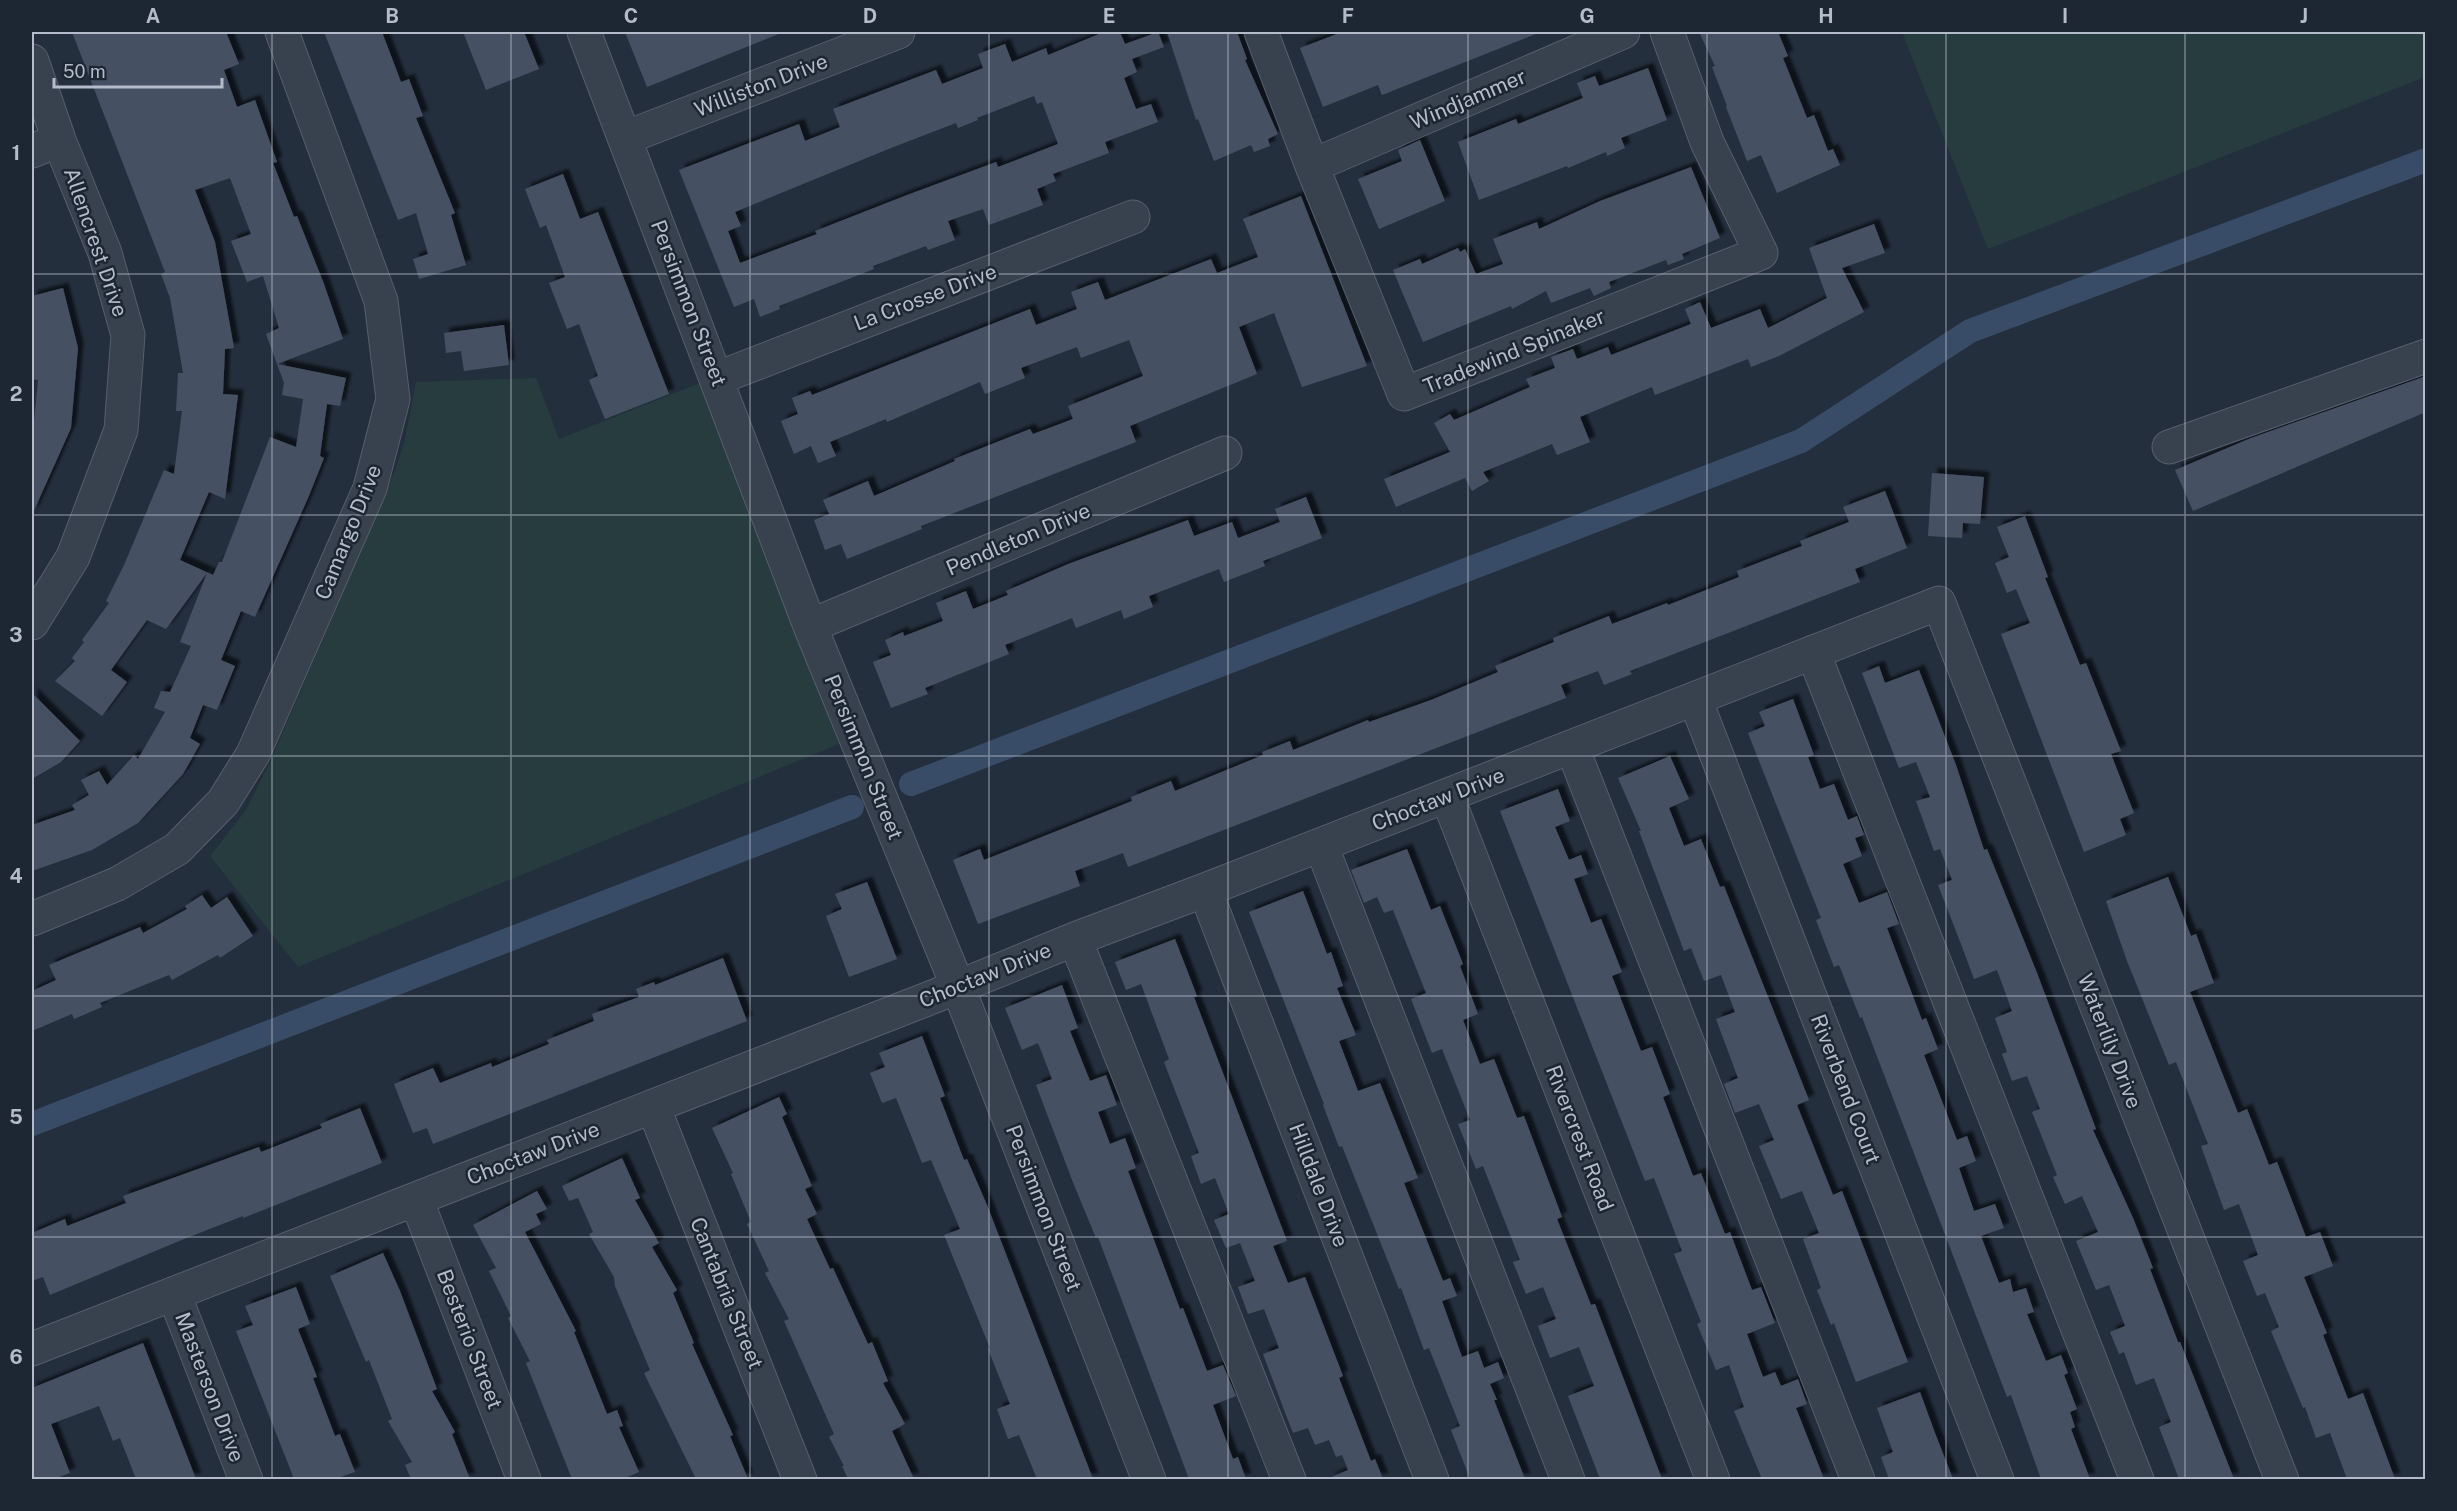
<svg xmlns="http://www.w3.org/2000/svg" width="2457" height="1511" font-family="'Public Sans',sans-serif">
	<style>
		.green { fill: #263c3f }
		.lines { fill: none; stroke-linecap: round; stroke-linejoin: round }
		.canal { stroke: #394c67; stroke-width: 24 }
		.building { fill: #455162; fill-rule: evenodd; filter: url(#shadow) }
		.minor-casing { stroke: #565f6c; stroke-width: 35 }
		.minor { stroke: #38414e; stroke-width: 33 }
		.grid { fill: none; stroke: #b4bcc9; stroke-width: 1.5; stroke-opacity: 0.55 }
		.labels { text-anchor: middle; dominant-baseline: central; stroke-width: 5; stroke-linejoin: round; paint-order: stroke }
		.street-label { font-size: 21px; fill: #b4bcc9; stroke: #1d2633 }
		.neatline { fill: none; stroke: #b4bcc9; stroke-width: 2 }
		.grid-label { font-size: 20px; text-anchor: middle; font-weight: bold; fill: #b4bcc9 }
	</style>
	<defs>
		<filter id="shadow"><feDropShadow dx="5.5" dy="-5.5" stdDeviation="1.5" flood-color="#0009"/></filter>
	</defs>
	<rect width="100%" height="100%" fill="#242f3e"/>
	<path class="green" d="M 1902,32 L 2425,32 L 2425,77 L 1988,249 Z
		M 536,378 L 559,439 L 700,383 L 839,744 L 298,967 L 210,856 L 246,810 L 271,760 L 396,468 L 405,439 L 416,382 Z"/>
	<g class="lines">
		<path class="canal" d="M 911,784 L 1801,441 L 1970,331 L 2426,160
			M 32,1124 L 852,807"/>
	</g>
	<path class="building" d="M 72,32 L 226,32 L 239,64 L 224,70 L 237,107 L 255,100 L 277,162 L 273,163 L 294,217 L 297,216 L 324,284 L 343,339 L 277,364 L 266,334 L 279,328 L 263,276 L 247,282 L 231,241 L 251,234 L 230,178 L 195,190 L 215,242 L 234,348 L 225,349 L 223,394 L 238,395 L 225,499 L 209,492 L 180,560 L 213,575 L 219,562 L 222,562 L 270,437 L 296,447 L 303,399 L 282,395 L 284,383 L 277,364 L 346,378 L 340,406 L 327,404 L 320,456 L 324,458 L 308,498 L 255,617 L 241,611 L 221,660 L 235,666 L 217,710 L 203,705 L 190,738 L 200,744 L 183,774 L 138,823 L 92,850 L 32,871 L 32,825 L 75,810 L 72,805 L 89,795 L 81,780 L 99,771 L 107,785 L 134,755 L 138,759 L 165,712 L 154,708 L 161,691 L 170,692 L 191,646 L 180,642 L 207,573 L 166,629 L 147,620 L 111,670 L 127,682 L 102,716 L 55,681 L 75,661 L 72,658 L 84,642 L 82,640 L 109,603 L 106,601 L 124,565 L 164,470 L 174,474 L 182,411 L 176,411 L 178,373 L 183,373 L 170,298 L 161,274 L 165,272 Z
		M 324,32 L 382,32 L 401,82 L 409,79 L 423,116 L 416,118 L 455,213 L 451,215 L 466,265 L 419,279 L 413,259 L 428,254 L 416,213 L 398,220 Z
		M 463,32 L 524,32 L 539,69 L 486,90 Z
		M 625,32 L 781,32 L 781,33 L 647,87 Z
		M 1104,32 L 1120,32 L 1125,44 L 1158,32 L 1164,47 L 1132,59 L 1137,72 L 1124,78 L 1136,109 L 1151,104 L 1158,122 L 1105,142 L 1109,153 L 1053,174 L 1056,181 L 1037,189 L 1043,205 L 989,225 L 983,209 L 948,221 L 955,240 L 928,250 L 926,246 L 873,266 L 874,269 L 779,306 L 780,309 L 760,317 L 754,299 L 734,307 L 679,170 L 799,124 L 805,141 L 840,127 L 833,109 L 936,70 L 942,84 L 983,68 L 978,54 L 1005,44 L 1012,62 L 1046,48 L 1048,55 ZM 1034,96 L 1037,104 L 1042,102 L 1058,144 L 998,167 L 996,162 L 907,195 L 815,231 L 817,234 L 740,263 L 728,231 L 741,226 L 735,212 L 891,148 L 956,123 L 958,128 L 978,120 L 977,118 Z
		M 1167,32 L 1237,32 L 1247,59 L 1245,60 L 1278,134 L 1268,139 L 1270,146 L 1254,152 L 1251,145 L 1214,161 L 1198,119 L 1196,120 Z
		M 1342,32 L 1541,32 L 1382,95 L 1378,85 L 1323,107 L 1300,48 Z
		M 1699,32 L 1778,32 L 1788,56 L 1783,58 L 1807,118 L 1814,115 L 1828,151 L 1833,149 L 1840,165 L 1777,193 L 1761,155 L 1747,161 L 1726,107 L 1727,106 L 1712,67 L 1715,66 Z
		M 1648,68 L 1667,120 L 1621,138 L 1625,148 L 1607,156 L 1606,152 L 1568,168 L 1567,166 L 1479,200 L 1458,142 L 1516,119 L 1518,124 L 1583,98 L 1577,83 L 1595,76 L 1599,86 Z
		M 1420,140 L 1445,201 L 1379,229 L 1358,179 L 1402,161 L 1398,150 Z
		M 1691,167 L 1720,238 L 1682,254 L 1684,259 L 1668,265 L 1666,260 L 1609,282 L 1611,288 L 1594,296 L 1590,288 L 1551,303 L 1546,291 L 1512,309 L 1511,306 L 1423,342 L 1393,270 L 1420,259 L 1422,264 L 1458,248 L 1460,252 L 1465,249 L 1476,274 L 1503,264 L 1493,239 L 1537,222 L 1539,229 L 1600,201 Z
		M 563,174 L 580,219 L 598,212 L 669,394 L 605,419 L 589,380 L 598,376 L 579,324 L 567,329 L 549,283 L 565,277 L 546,225 L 540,228 L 525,189 Z
		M 1301,196 L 1367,366 L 1302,387 L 1274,313 L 1239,327 L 1257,374 L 1130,426 L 1136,442 L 921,526 L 922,529 L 847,559 L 841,544 L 825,550 L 814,520 L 829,514 L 823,500 L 868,481 L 874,496 L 955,461 L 954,459 L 1030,429 L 1033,434 L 1073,419 L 1068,406 L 1143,376 L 1129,340 L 1081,358 L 1077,347 L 1021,368 L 1025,378 L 985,394 L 980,382 L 887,422 L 886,419 L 830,442 L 836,456 L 818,463 L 811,446 L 794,454 L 781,421 L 798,414 L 792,398 L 810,391 L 812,395 L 1030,309 L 1036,325 L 1077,309 L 1071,292 L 1098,282 L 1105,300 L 1211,259 L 1217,273 L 1258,257 L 1243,219 Z
		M 1874,224 L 1885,253 L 1842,268 L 1864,312 L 1779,356 L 1751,367 L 1748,359 L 1655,395 L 1652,387 L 1580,417 L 1590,442 L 1557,455 L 1552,444 L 1483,472 L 1489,481 L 1472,491 L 1465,478 L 1396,507 L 1384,479 L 1450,452 L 1434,423 L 1450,414 L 1454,420 L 1530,387 L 1526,379 L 1555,368 L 1551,357 L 1573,349 L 1577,359 L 1608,347 L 1611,355 L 1691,324 L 1685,309 L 1700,302 L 1711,328 L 1760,309 L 1768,328 L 1827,298 L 1809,248 Z
		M 63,288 L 78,348 L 71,428 L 32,515 L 32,441 L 38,380 L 32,379 L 32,296 Z
		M 504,325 L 509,365 L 464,371 L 461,351 L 446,353 L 444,333 Z
		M 2426,376 L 2426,412 L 2193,511 L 2175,470 L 2251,438 Z
		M 1932,473 L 1984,477 L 1980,524 L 1963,523 L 1962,538 L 1928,536 Z
		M 1885,491 L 1907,548 L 1855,569 L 1860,582 L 1630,671 L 1632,674 L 1604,685 L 1598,671 L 1561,685 L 1566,698 L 1128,867 L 1123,853 L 1075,871 L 1080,886 L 978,924 L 953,860 L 980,849 L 984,860 L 1132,801 L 1131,797 L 1171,781 L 1175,791 L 1263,755 L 1262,752 L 1290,741 L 1293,750 L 1368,720 L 1369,722 L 1431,700 L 1498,672 L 1495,666 L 1554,642 L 1553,638 L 1609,616 L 1612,624 L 1667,603 L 1668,605 L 1739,577 L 1737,571 L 1802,546 L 1800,541 L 1849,522 L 1843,507 Z
		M 1306,497 L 1322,538 L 1263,561 L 1265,566 L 1224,582 L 1219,569 L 1149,596 L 1153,607 L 1124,619 L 1121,610 L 1076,628 L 1072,618 L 1005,645 L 1009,654 L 925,688 L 928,694 L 891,708 L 873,662 L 891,655 L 885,640 L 903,632 L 904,636 L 943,621 L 936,603 L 966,591 L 973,609 L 1008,595 L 1006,591 L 1068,564 L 1188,520 L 1194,536 L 1232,522 L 1238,538 L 1280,522 L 1275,509 Z
		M 2025,516 L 2048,577 L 2045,578 L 2080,665 L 2086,663 L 2121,751 L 2111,754 L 2134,813 L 2120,819 L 2126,835 L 2084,852 L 2001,634 L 2030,623 L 2016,589 L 2007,593 L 1995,563 L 2009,557 L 1997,527 Z
		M 1879,666 L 1885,683 L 1919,670 L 1956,765 L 1984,850 L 1987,849 L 2037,973 L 2096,1129 L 2093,1130 L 2133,1218 L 2153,1268 L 2150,1269 L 2178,1342 L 2180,1342 L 2234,1479 L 2179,1479 L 2159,1427 L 2171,1422 L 2154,1378 L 2136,1385 L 2124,1352 L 2119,1354 L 2110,1332 L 2125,1326 L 2109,1285 L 2096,1290 L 2076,1241 L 2098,1232 L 2082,1196 L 2065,1204 L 2053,1177 L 2057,1175 L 2032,1112 L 2040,1109 L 2027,1076 L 2012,1081 L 2002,1054 L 2007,1052 L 1995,1018 L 2012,1011 L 1997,970 L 1974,979 L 1961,944 L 1938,885 L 1952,880 L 1940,849 L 1934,851 L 1916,801 L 1930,797 L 1916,762 L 1899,768 L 1862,673 Z
		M 32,693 L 80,741 L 61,762 L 32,779 Z
		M 1793,699 L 1814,755 L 1808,757 L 1820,789 L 1834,784 L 1848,820 L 1857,816 L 1864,835 L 1855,838 L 1862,856 L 1843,864 L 1859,903 L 1887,892 L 1899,924 L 1887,928 L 1922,1020 L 1926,1018 L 1938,1049 L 1924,1055 L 1957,1140 L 1967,1136 L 1976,1161 L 1959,1168 L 1974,1211 L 1995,1204 L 2004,1228 L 1981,1236 L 1999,1283 L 2010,1279 L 2013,1292 L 2026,1288 L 2034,1312 L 2027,1314 L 2046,1361 L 2061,1355 L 2068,1373 L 2064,1375 L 2077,1409 L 2070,1412 L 2075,1427 L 2071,1429 L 2090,1479 L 2041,1479 L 2011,1395 L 2007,1397 L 1862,1017 L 1860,1018 L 1839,965 L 1834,967 L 1816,920 L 1821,918 L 1748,733 L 1765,726 L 1759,712 Z
		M 1670,756 L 1689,799 L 1669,808 L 1684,846 L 1701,839 L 1720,887 L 1724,886 L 1809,1100 L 1797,1105 L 1833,1195 L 1842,1191 L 1908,1362 L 1856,1382 L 1834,1323 L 1831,1325 L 1817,1290 L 1821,1288 L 1803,1239 L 1819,1233 L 1802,1191 L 1781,1199 L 1759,1146 L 1774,1140 L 1759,1104 L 1735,1113 L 1724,1084 L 1738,1078 L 1716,1019 L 1735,1012 L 1721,975 L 1704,981 L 1691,948 L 1684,951 L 1639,831 L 1641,831 L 1618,778 Z
		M 1558,789 L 1570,821 L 1555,827 L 1569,860 L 1581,855 L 1588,874 L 1574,879 L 1591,923 L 1601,919 L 1622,972 L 1612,976 L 1641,1051 L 1652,1047 L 1670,1094 L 1663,1097 L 1693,1176 L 1701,1173 L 1725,1234 L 1730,1232 L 1752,1290 L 1761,1287 L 1775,1323 L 1747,1334 L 1763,1377 L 1775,1372 L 1781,1386 L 1798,1379 L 1807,1404 L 1796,1408 L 1824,1479 L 1762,1479 L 1734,1411 L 1744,1407 L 1729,1365 L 1716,1370 L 1697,1324 L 1701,1322 L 1674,1254 L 1682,1251 L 1654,1178 L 1645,1181 L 1500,811 Z
		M 1407,849 L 1431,910 L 1440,906 L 1463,964 L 1460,966 L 1478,1014 L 1463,1020 L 1480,1064 L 1494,1059 L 1517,1118 L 1524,1116 L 1562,1217 L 1557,1219 L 1591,1305 L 1595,1304 L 1662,1479 L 1600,1479 L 1568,1396 L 1594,1386 L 1579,1347 L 1550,1358 L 1538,1326 L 1556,1319 L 1543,1287 L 1526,1294 L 1513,1262 L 1520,1260 L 1483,1166 L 1476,1169 L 1458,1124 L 1470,1120 L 1442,1049 L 1432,1053 L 1411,999 L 1426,993 L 1393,910 L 1384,913 L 1377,897 L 1364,903 L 1351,870 Z
		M 2168,877 L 2191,936 L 2196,934 L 2214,983 L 2190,992 L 2238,1113 L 2247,1109 L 2269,1165 L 2277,1162 L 2306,1237 L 2320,1232 L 2333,1266 L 2304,1277 L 2327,1333 L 2323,1335 L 2348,1399 L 2363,1393 L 2395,1479 L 2347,1479 L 2330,1433 L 2316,1438 L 2305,1407 L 2303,1408 L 2271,1331 L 2279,1327 L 2265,1293 L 2257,1296 L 2243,1261 L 2258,1255 L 2239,1204 L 2224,1210 L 2201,1146 L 2208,1144 L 2176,1062 L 2169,1065 L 2127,961 L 2106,901 Z
		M 867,882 L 897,959 L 849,977 L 826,916 L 842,909 L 835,894 Z
		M 1303,891 L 1327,954 L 1331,952 L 1343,986 L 1337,988 L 1356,1035 L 1339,1041 L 1358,1091 L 1380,1083 L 1418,1178 L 1404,1183 L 1443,1281 L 1450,1278 L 1457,1296 L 1442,1301 L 1462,1357 L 1478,1351 L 1484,1368 L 1498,1362 L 1504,1378 L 1490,1384 L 1497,1400 L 1494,1400 L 1525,1479 L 1470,1479 L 1451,1430 L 1460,1426 L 1429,1348 L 1424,1350 L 1401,1288 L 1399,1289 L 1342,1146 L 1339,1147 L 1323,1105 L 1324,1104 L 1249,912 Z
		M 202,895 L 211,908 L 227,897 L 253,936 L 220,958 L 218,955 L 172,980 L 169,975 L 100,1003 L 102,1007 L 74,1019 L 72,1014 L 32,1031 L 32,991 L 56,980 L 49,965 L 140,927 L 143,933 L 187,909 L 185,906 Z
		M 1175,939 L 1197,996 L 1194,997 L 1287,1241 L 1273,1246 L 1288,1283 L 1305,1277 L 1343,1376 L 1339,1378 L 1371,1461 L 1375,1459 L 1383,1479 L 1327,1479 L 1348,1470 L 1342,1455 L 1336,1457 L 1329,1440 L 1315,1445 L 1308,1428 L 1293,1433 L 1286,1415 L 1263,1354 L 1279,1348 L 1264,1309 L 1248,1314 L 1238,1287 L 1255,1281 L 1240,1243 L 1226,1248 L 1214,1220 L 1229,1214 L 1215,1178 L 1201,1184 L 1191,1156 L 1199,1153 L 1164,1062 L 1169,1059 L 1141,984 L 1126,990 L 1115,962 Z
		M 723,958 L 747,1021 L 433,1144 L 427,1128 L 413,1133 L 394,1084 L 433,1068 L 440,1083 L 491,1063 L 492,1067 L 549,1044 L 547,1040 L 594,1021 L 592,1014 L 639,997 L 636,989 L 654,982 L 655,985 Z
		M 1062,985 L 1078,1028 L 1070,1031 L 1090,1081 L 1106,1075 L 1117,1105 L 1098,1112 L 1110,1144 L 1125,1138 L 1136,1168 L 1128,1171 L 1180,1309 L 1183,1308 L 1207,1371 L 1223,1365 L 1236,1396 L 1213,1405 L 1233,1459 L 1238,1457 L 1246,1479 L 1189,1479 L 1098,1237 L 1096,1238 L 1074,1185 L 1036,1085 L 1052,1079 L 1038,1043 L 1022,1050 L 1005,1008 Z
		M 922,1036 L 945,1096 L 940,1098 L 964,1160 L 967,1159 L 987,1205 L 1093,1479 L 1037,1479 L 1019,1435 L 1008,1439 L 997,1409 L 1010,1404 L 988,1349 L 990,1348 L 944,1235 L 960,1229 L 931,1160 L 922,1163 L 896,1098 L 882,1103 L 870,1073 L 885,1067 L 879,1053 Z
		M 779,1097 L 787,1114 L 782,1117 L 812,1186 L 805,1189 L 817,1214 L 807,1219 L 830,1269 L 833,1268 L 868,1344 L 872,1342 L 888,1381 L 883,1383 L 905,1424 L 892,1431 L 914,1479 L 848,1479 L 842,1466 L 844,1466 L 829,1437 L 834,1434 L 784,1321 L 789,1319 L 765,1273 L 769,1271 L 747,1224 L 751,1222 L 731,1174 L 733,1173 L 712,1128 Z
		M 360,1108 L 382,1163 L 243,1218 L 243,1216 L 184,1239 L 50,1295 L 43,1277 L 32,1281 L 32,1233 L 65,1219 L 67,1226 L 126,1203 L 123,1196 L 259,1147 L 261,1152 L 322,1128 L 320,1124 Z
		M 622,1158 L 640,1198 L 635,1200 L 659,1243 L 652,1247 L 677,1290 L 673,1293 L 694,1343 L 692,1344 L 733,1435 L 730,1436 L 748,1479 L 696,1479 L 644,1373 L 650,1370 L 615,1286 L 614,1277 L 589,1234 L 593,1232 L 578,1198 L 569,1201 L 562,1186 Z
		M 537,1191 L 547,1209 L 536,1214 L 541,1224 L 525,1232 L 576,1331 L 574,1332 L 607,1414 L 617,1410 L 623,1426 L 619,1427 L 639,1472 L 623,1479 L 572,1479 L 526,1363 L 530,1361 L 508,1318 L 511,1316 L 489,1271 L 496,1268 L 473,1225 Z
		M 383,1253 L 400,1291 L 437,1389 L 432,1391 L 455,1432 L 452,1434 L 470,1479 L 411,1479 L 405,1465 L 412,1462 L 388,1421 L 392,1419 L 369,1360 L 366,1362 L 330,1276 Z
		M 296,1287 L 310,1324 L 298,1329 L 317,1377 L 313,1378 L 335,1436 L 340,1434 L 355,1472 L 335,1479 L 294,1479 L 236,1331 L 253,1325 L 245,1306 Z
		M 143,1343 L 196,1479 L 136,1479 L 120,1438 L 113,1441 L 99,1406 L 51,1424 L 70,1473 L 54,1479 L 32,1479 L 32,1388 Z
		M 1920,1392 L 1935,1433 L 1953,1479 L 1889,1479 L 1881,1457 L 1893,1452 L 1877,1408 Z"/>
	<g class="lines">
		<defs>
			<path id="minor" d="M 584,32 L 810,626 L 958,987 L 1149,1480
				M 1261,32 L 1312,166 L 1404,394 L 1761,253 L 1707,142 L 1667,32
				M 32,61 L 59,140 L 105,253 L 128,335 L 121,430 L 73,557 L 32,623
				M 625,138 L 898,32
				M 32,151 L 59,140
				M 1312,166 L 1623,32
				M 718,378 L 1133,217
				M 2169,447 L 2426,356
				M 810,626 L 1225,453
				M 1813,652 L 2137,1480
				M 1695,699 L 1997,1480
				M 1572,747 L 1858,1480
				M 1447,796 L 1713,1480
				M 1321,845 L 1568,1480
				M 1205,890 L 1432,1480
				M 32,919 L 117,884 L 177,849 L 223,802 L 253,754 L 370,488 L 393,399 L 381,301 L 282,32
				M 1075,939 L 1289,1480
				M 653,1106 L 800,1480
				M 416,1199 L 524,1480
				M 174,1294 L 246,1480
				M 32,1349 L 958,987 L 1075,939 L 1205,890 L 1939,603 L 2282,1480"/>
		</defs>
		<use href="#minor" class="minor-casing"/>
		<use href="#minor" class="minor"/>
	</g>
	<path class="grid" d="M 272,32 L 272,1480M 511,32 L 511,1480M 750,32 L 750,1480M 989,32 L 989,1480M 1228,32 L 1228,1480M 1468,32 L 1468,1480M 1707,32 L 1707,1480M 1946,32 L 1946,1480M 2185,32 L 2185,1480M 32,274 L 2426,274M 32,515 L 2426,515M 32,756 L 2426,756M 32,996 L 2426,996M 32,1237 L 2426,1237"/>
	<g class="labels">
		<g class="street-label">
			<text transform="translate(761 85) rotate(-21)">Williston Drive</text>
			<text transform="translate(1468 99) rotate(-23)">Windjammer</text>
			<text transform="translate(96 242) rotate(71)">Allencrest Drive</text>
			<text transform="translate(925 297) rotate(-21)">La Crosse Drive</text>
			<text transform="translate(689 303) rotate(69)">Persimmon Street</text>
			<text transform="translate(1514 351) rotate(-22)">Tradewind Spinaker</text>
			<text transform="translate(348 532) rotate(-68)">Camargo Drive</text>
			<text transform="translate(1018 539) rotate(-23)">Pendleton Drive</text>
			<text transform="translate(864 757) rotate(68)">Persimmon Street</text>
			<text transform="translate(1438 799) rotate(-21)">Choctaw Drive</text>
			<text transform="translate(985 975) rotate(-22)">Choctaw Drive</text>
			<text transform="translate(2110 1041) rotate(69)">Waterlily Drive</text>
			<text transform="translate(1846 1089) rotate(69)">Riverbend Court</text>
			<text transform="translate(1580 1138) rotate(69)">Rivercrest Road</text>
			<text transform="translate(533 1153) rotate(-21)">Choctaw Drive</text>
			<text transform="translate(1319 1185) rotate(69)">Hilldale Drive</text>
			<text transform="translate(1044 1208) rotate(69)">Persimmon Street</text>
			<text transform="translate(727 1293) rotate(68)">Cantabria Street</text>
			<text transform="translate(470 1339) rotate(69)">Besterio Street</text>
			<text transform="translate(210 1387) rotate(69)">Masterson Drive</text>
		</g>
	</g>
	<rect width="2457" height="1511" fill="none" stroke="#1d2633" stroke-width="66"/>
	<path d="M54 78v9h168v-9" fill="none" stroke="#b4bcc9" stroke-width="3"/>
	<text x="63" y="78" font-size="18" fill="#b4bcc9" stroke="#1d2633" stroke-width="4.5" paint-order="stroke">50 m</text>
	<rect x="33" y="33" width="2391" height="1445" class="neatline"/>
	<g class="grid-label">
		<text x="153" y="23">A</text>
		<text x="392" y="23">B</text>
		<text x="631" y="23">C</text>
		<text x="870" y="23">D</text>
		<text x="1109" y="23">E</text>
		<text x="1348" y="23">F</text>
		<text x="1587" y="23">G</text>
		<text x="1826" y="23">H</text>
		<text x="2065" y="23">I</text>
		<text x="2304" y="23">J</text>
		<text x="16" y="160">1</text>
		<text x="16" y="401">2</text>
		<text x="16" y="642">3</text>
		<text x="16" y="883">4</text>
		<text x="16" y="1124">5</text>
		<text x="16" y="1364">6</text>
	</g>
</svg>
